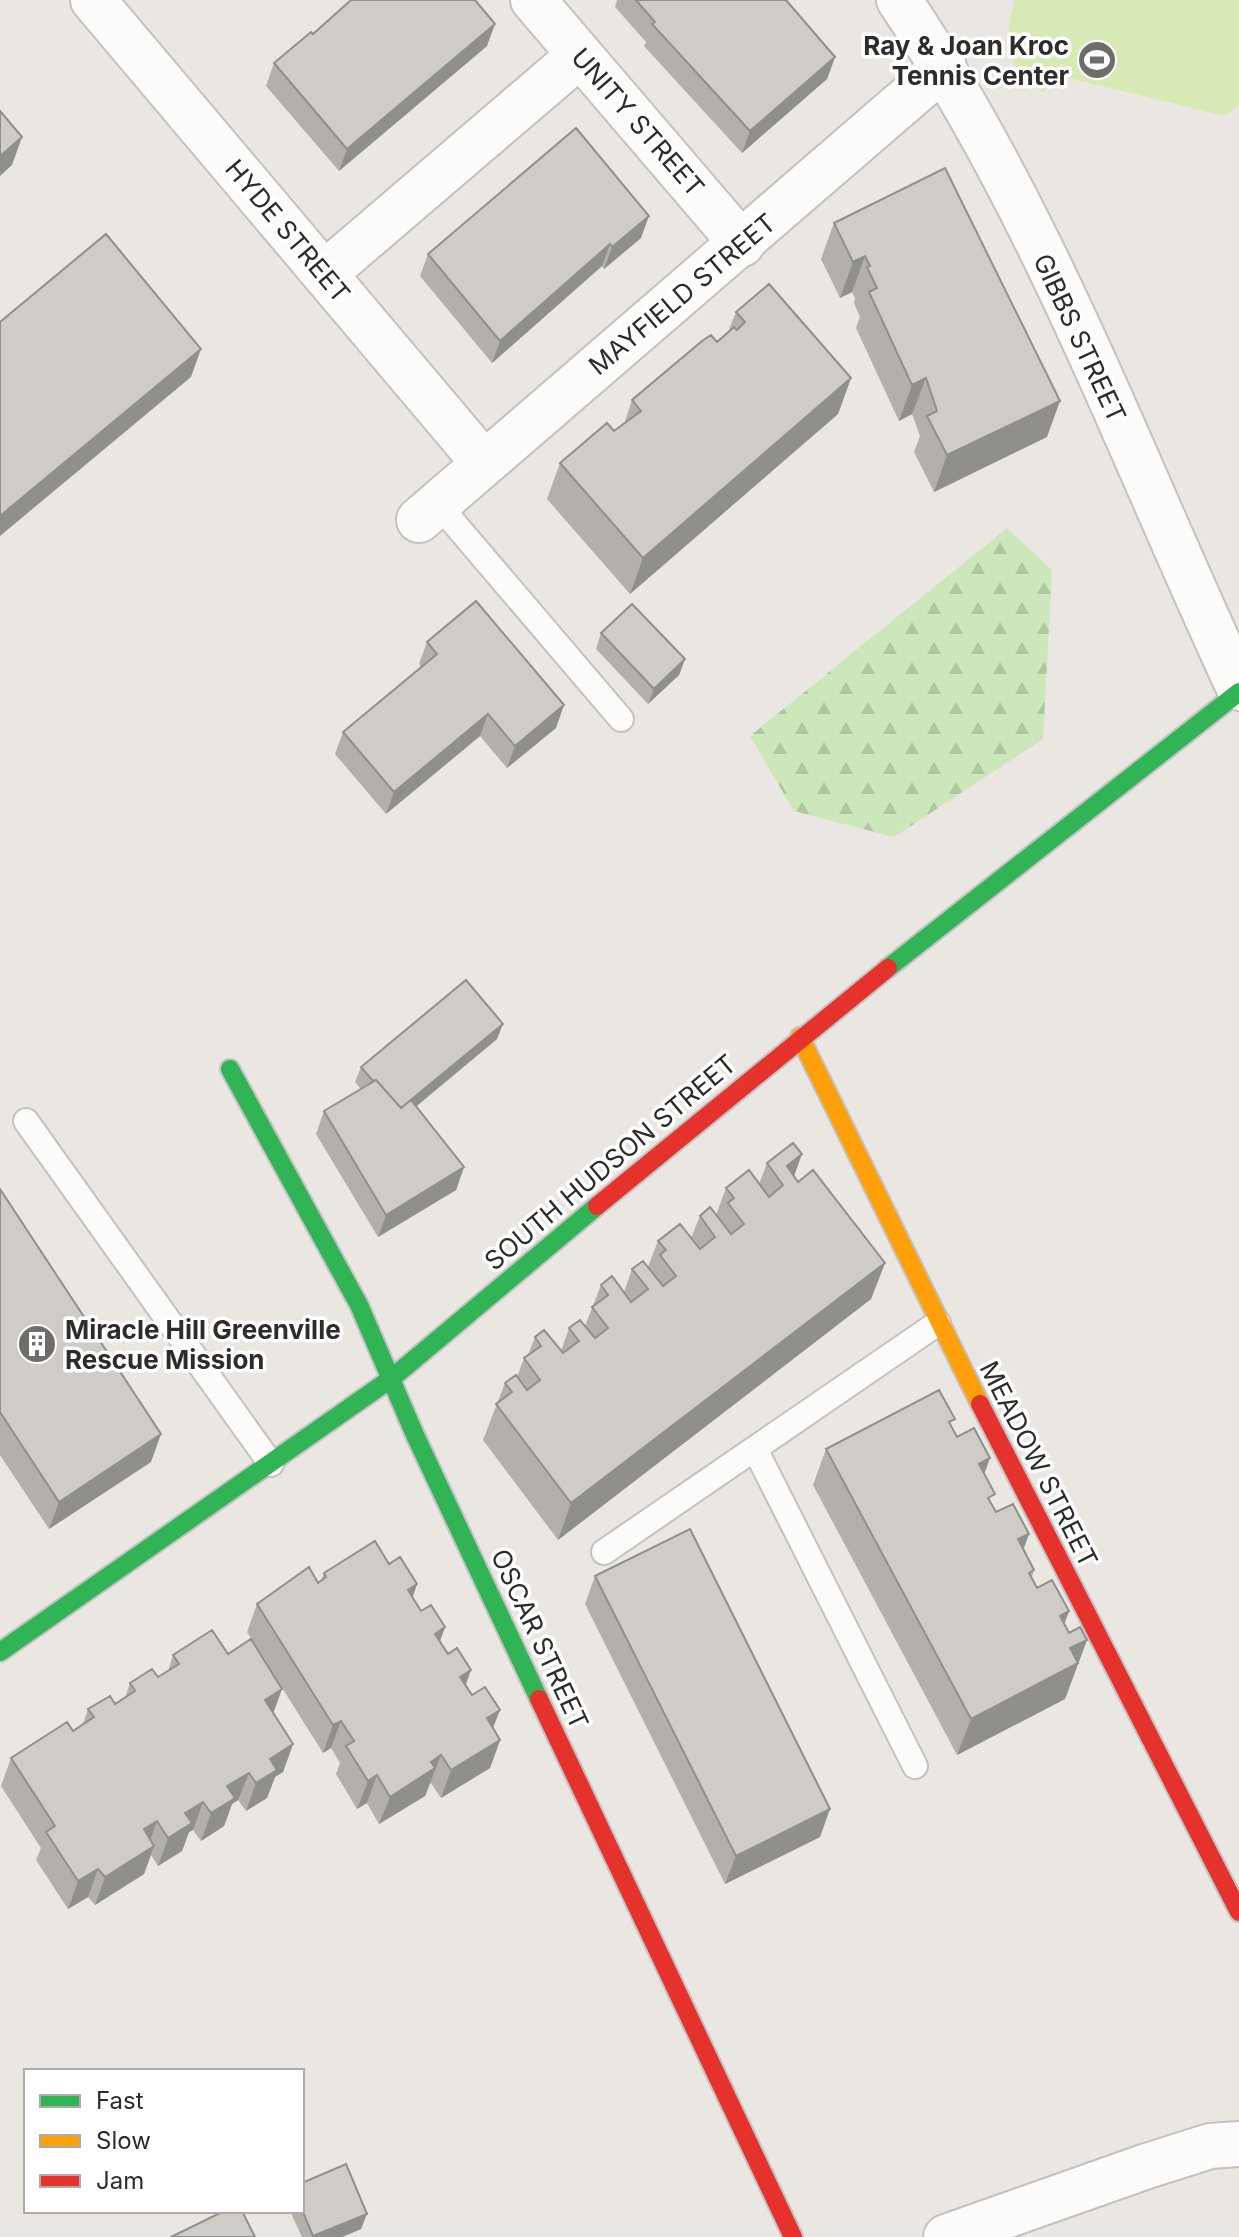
<svg xmlns="http://www.w3.org/2000/svg" width="1239" height="2237" font-family="Inter,sans-serif">
	<style>
		.forest { fill: url(#forest-firs) }
		.pitch { fill: #d7eab6 }
		.lines { fill: none; stroke-linecap: round; stroke-linejoin: round }
		.lane-casing { stroke: #c3c2c2; stroke-width: 28 }
		.street-casing { stroke: #c3c2c2; stroke-width: 48 }
		.fast-casing { stroke: #c3c2c2; stroke-width: 22 }
		.slow-casing { stroke: #c3c2c2; stroke-width: 22 }
		.jam-casing { stroke: #c3c2c2; stroke-width: 22 }
		.lane { stroke: #fcfbfa; stroke-width: 24 }
		.street { stroke: #fcfbfa; stroke-width: 44 }
		.fast { stroke: #30b455; stroke-width: 18 }
		.slow { stroke: #ff9f0a; stroke-width: 18 }
		.jam { stroke: #e5322d; stroke-width: 18 }
		.wall { fill: #b2afac }
		.shaded-wall { fill: #918f8c }
		.building { fill: #cfccc8; stroke: #918f8c; stroke-width: 2 }
		.labels { text-anchor: middle; dominant-baseline: central; stroke-width: 7; stroke-linejoin: round; paint-order: stroke }
		.poi-label { font-size: 26px; font-weight: bold; fill: #2c2c2c; stroke: #fff; text-anchor: end }
		.street-label { font-size: 26px; fill: #2c2c2c; stroke: #fff }
	</style>
	<defs>
		<pattern id="forest-firs" width="22" height="20" patternUnits="userSpaceOnUse" patternTransform="scale(2)"><rect width="22" height="20" fill="#cce7b9"/><path d="M5 1l3.5 6h-7zM16 11l3.5 6h-7z" fill="#afc69f"/></pattern>
	</defs>
	<rect width="100%" height="100%" fill="#eae6e1"/>
	<path class="forest" d="M 1007,528 L 1052,570 L 1043,739 L 894,837 L 794,811 L 750,736 Z"/>
	<path class="pitch" d="M 1015,0 L 1239,0 L 1239,105 L 1224,116 L 1053,74 L 1043,92 C 1005,69 1003,41 1015,0 Z"/>
	<g class="lines">
		<defs>
			<path id="lane" d="M 437,503 L 621,719
				M 26,1121 L 271,1464
				M 755,1449 L 915,1766
				M 604,1552 L 938,1323"/>
			<path id="street" d="M 93,0 L 483,462
				M 533,0 L 742,244
				M 899,0 C 1043,212 1131,457 1239,688
				M 324,274 L 580,55
				M 419,520 L 944,67
				M 946,2237 L 1147,2166 L 1210,2146 L 1239,2144"/>
			<path id="fast" d="M 888,968 L 1239,692
				M 230,1069 L 359,1305 L 415,1435 L 539,1699
				M 0,1652 L 392,1378 L 597,1206"/>
			<path id="slow" d="M 800,1037 L 980,1404"/>
			<path id="jam" d="M 597,1206 L 888,968
				M 980,1404 L 1239,1912
				M 539,1699 L 793,2237"/>
		</defs>
		<use href="#lane" class="lane-casing"/>
		<use href="#street" class="street-casing"/>
		<use href="#fast" class="fast-casing"/>
		<use href="#slow" class="slow-casing"/>
		<use href="#jam" class="jam-casing"/>
		<use href="#lane" class="lane"/>
		<use href="#street" class="street"/>
		<use href="#fast" class="fast"/>
		<use href="#slow" class="slow"/>
		<use href="#jam" class="jam"/>
	</g>
	<path class="wall" d="M 617,0 L 786,0 L 835,57 L 827,79 L 742,153 L 644,46 L 646,42 L 615,7 Z
		M 313,34 L 487,46 L 339,171 L 266,86 L 274,63 Z
		M 834,223 L 1047,437 L 934,492 L 914,452 L 920,436 L 912,414 L 899,421 L 856,328 L 860,317 L 854,303 L 855,298 L 852,292 L 840,298 L 821,259 Z
		M 641,238 L 604,269 L 602,266 L 492,363 L 420,276 L 428,254 Z
		M 736,312 L 851,378 L 838,414 L 630,594 L 547,499 L 560,463 L 624,424 L 632,400 L 717,342 L 728,332 Z
		M 601,633 L 685,659 L 679,675 L 648,704 L 596,649 Z
		M 427,642 L 556,728 L 507,768 L 480,736 L 386,814 L 335,754 L 343,732 L 421,667 L 419,664 Z
		M 497,1039 L 416,1107 L 464,1167 L 456,1190 L 378,1237 L 316,1134 L 324,1111 L 361,1089 L 355,1082 L 361,1067 Z
		M 767,1163 L 794,1176 L 798,1182 L 885,1263 L 871,1299 L 558,1540 L 483,1440 L 505,1383 L 517,1377 L 524,1358 L 528,1355 L 535,1337 L 561,1351 L 569,1328 L 585,1326 L 601,1285 L 624,1292 L 632,1269 L 648,1267 L 658,1241 L 691,1238 L 700,1216 L 716,1215 L 726,1188 L 759,1184 Z
		M 0,1189 L 151,1462 L 49,1529 L 0,1455 Z
		M 952,1428 L 957,1437 L 984,1474 L 991,1503 L 996,1512 L 1029,1534 L 1023,1549 L 1034,1570 L 1032,1577 L 1037,1588 L 1069,1611 L 1064,1624 L 1069,1633 L 1087,1640 L 1065,1699 L 957,1755 L 813,1485 L 826,1449 Z
		M 389,1564 L 417,1584 L 413,1597 L 421,1611 L 445,1627 L 440,1641 L 500,1740 L 490,1768 L 441,1798 L 431,1783 L 430,1784 L 425,1796 L 379,1824 L 367,1803 L 357,1809 L 336,1774 L 340,1763 L 331,1748 L 323,1753 L 247,1632 L 257,1604 L 318,1583 L 321,1581 L 324,1573 Z
		M 595,1576 L 820,1837 L 725,1884 L 585,1604 Z
		M 228,1654 L 273,1714 L 293,1744 L 283,1772 L 275,1777 L 267,1798 L 246,1811 L 238,1800 L 232,1804 L 224,1826 L 201,1841 L 193,1830 L 189,1832 L 182,1851 L 158,1866 L 151,1855 L 144,1874 L 95,1905 L 88,1897 L 68,1909 L 36,1860 L 41,1848 L 1,1786 L 11,1758 L 73,1731 L 83,1724 L 88,1709 L 115,1704 L 125,1698 L 130,1683 L 158,1677 L 168,1671 L 173,1655 Z
		M 290,2211 L 302,2211 L 361,2229 L 342,2237 L 302,2237 Z"/>
	<path class="shaded-wall" d="M 495,24 L 487,46 L 339,171 L 347,149 Z
		M 835,57 L 827,79 L 742,153 L 750,131 Z
		M 22,137 L 12,165 L 0,176 L 0,156 Z
		M 649,216 L 641,238 L 604,269 L 612,247 Z
		M 610,244 L 602,266 L 492,363 L 500,341 Z
		M 865,256 L 852,292 L 840,298 L 853,262 Z
		M 201,349 L 191,377 L 0,536 L 0,516 Z
		M 851,378 L 838,414 L 630,594 L 643,558 Z
		M 926,378 L 912,414 L 899,421 L 912,385 Z
		M 1060,401 L 1047,437 L 934,492 L 947,455 Z
		M 685,659 L 679,675 L 648,704 L 654,689 Z
		M 564,705 L 556,728 L 507,768 L 515,746 Z
		M 488,714 L 480,736 L 386,814 L 394,792 Z
		M 503,1024 L 497,1039 L 392,1126 L 398,1111 Z
		M 802,1154 L 789,1190 L 783,1185 L 787,1166 Z
		M 464,1167 L 456,1190 L 378,1237 L 386,1215 Z
		M 885,1263 L 871,1299 L 558,1540 L 571,1503 Z
		M 161,1434 L 151,1462 L 49,1529 L 59,1502 Z
		M 990,1458 L 977,1494 L 979,1464 Z
		M 1029,1534 L 1016,1570 L 1018,1539 Z
		M 417,1584 L 407,1612 L 408,1590 Z
		M 1069,1611 L 1056,1647 L 1060,1616 Z
		M 445,1627 L 435,1655 L 435,1634 Z
		M 1087,1640 L 1065,1699 L 957,1755 L 971,1719 L 1070,1648 Z
		M 471,1670 L 461,1698 L 460,1677 Z
		M 282,1689 L 272,1717 L 265,1700 Z
		M 500,1710 L 489,1738 L 487,1718 Z
		M 341,1721 L 331,1748 L 323,1753 L 333,1725 Z
		M 500,1740 L 490,1768 L 441,1798 L 451,1770 Z
		M 293,1744 L 283,1772 L 275,1777 L 267,1798 L 246,1811 L 256,1783 L 270,1759 Z
		M 441,1755 L 425,1796 L 379,1824 L 390,1797 L 431,1762 Z
		M 249,1773 L 238,1800 L 232,1804 L 224,1826 L 201,1841 L 211,1813 L 227,1786 Z
		M 377,1775 L 367,1803 L 357,1809 L 368,1781 Z
		M 203,1802 L 193,1830 L 189,1832 L 182,1851 L 158,1866 L 168,1838 L 185,1813 Z
		M 830,1809 L 820,1837 L 725,1884 L 736,1856 Z
		M 157,1821 L 147,1849 L 144,1829 Z
		M 154,1846 L 144,1874 L 95,1905 L 105,1877 Z
		M 98,1869 L 88,1897 L 68,1909 L 78,1881 Z
		M 367,2214 L 361,2229 L 342,2237 L 313,2237 Z"/>
	<path class="building" d="M 351,0 L 475,0 L 495,24 L 347,149 L 274,63 L 311,32 L 313,34 Z
		M 636,0 L 786,0 L 835,57 L 750,131 L 652,24 L 655,22 Z
		M 0,111 L 22,137 L 0,156 Z
		M 576,128 L 649,216 L 612,247 L 610,244 L 500,341 L 428,254 Z
		M 945,168 L 1060,401 L 947,455 L 927,416 L 937,411 L 926,378 L 912,385 L 869,292 L 877,288 L 867,267 L 870,266 L 865,256 L 853,262 L 834,223 Z
		M 106,234 L 201,349 L 0,516 L 0,322 Z
		M 769,284 L 851,378 L 643,558 L 560,463 L 607,423 L 614,431 L 641,411 L 632,400 L 702,341 L 711,335 L 717,342 L 734,327 L 737,330 L 745,322 L 736,312 Z
		M 476,601 L 564,705 L 515,746 L 488,714 L 394,792 L 343,732 L 437,654 L 427,642 Z
		M 632,604 L 685,659 L 654,689 L 601,633 Z
		M 466,980 L 503,1024 L 401,1108 L 376,1080 L 373,1081 L 361,1067 Z
		M 376,1080 L 401,1108 L 411,1100 L 464,1167 L 386,1215 L 324,1111 Z
		M 793,1143 L 802,1154 L 787,1166 L 798,1182 L 813,1170 L 885,1263 L 571,1503 L 496,1404 L 512,1392 L 505,1383 L 516,1375 L 527,1390 L 540,1380 L 524,1358 L 541,1346 L 535,1337 L 544,1330 L 563,1353 L 579,1341 L 569,1328 L 580,1320 L 595,1338 L 608,1328 L 592,1307 L 608,1295 L 601,1285 L 612,1276 L 631,1302 L 648,1289 L 632,1269 L 643,1261 L 663,1286 L 676,1276 L 660,1255 L 666,1250 L 658,1241 L 680,1224 L 700,1249 L 715,1237 L 700,1216 L 710,1207 L 731,1234 L 744,1224 L 728,1203 L 734,1198 L 726,1188 L 749,1170 L 769,1197 L 783,1185 L 767,1163 Z
		M 0,1189 L 161,1434 L 59,1502 L 0,1412 Z
		M 939,1390 L 955,1419 L 949,1422 L 957,1437 L 974,1428 L 990,1458 L 979,1464 L 995,1494 L 988,1498 L 996,1512 L 1013,1504 L 1029,1534 L 1018,1539 L 1034,1570 L 1029,1573 L 1037,1588 L 1052,1580 L 1069,1611 L 1060,1616 L 1069,1633 L 1080,1627 L 1087,1640 L 1070,1648 L 1078,1663 L 971,1719 L 826,1449 Z
		M 690,1529 L 830,1809 L 736,1856 L 595,1576 Z
		M 375,1541 L 389,1564 L 400,1557 L 417,1584 L 408,1590 L 421,1611 L 431,1605 L 445,1627 L 435,1634 L 448,1654 L 457,1648 L 471,1670 L 460,1677 L 472,1695 L 485,1687 L 500,1710 L 487,1718 L 500,1740 L 451,1770 L 441,1755 L 431,1762 L 435,1768 L 390,1797 L 377,1775 L 368,1781 L 346,1746 L 354,1741 L 341,1721 L 333,1725 L 257,1604 L 309,1567 L 318,1583 L 326,1577 L 324,1573 Z
		M 212,1630 L 228,1654 L 251,1639 L 282,1689 L 265,1700 L 293,1744 L 270,1759 L 277,1770 L 256,1783 L 249,1773 L 227,1786 L 235,1798 L 211,1813 L 203,1802 L 185,1813 L 192,1823 L 168,1838 L 157,1821 L 144,1829 L 154,1846 L 105,1877 L 98,1869 L 78,1881 L 46,1832 L 55,1826 L 11,1758 L 67,1722 L 73,1731 L 94,1717 L 88,1709 L 110,1696 L 115,1704 L 135,1691 L 130,1683 L 152,1669 L 158,1677 L 179,1664 L 173,1655 Z
		M 346,2164 L 367,2214 L 313,2236 L 302,2210 L 302,2183 Z
		M 224,2211 L 242,2211 L 255,2237 L 171,2237 Z"/>
	<defs>
		<symbol id="stadium-disc" viewBox="-11 -11 22 22"><circle r="9.5" fill="#6e6d6b" stroke="#fff"/><path d="M0-5a6.5 5 0 1 0 0 10a6.5 5 0 1 0 0-10ZM-3.5-1.8h7v3.6h-7Z" fill="#fff"/></symbol>
		<symbol id="building-disc" viewBox="-11 -11 22 22"><circle r="9.5" fill="#6e6d6b" stroke="#fff"/><path d="M-4-6H4V6H1V3H-1V6H-4ZM-2.5-4.3h1.7v1.8h-1.7ZM.8-4.3h1.7v1.8H.8ZM-2.5-1h1.7V.8h-1.7ZM.8-1h1.7V.8H.8Z" fill="#fff"/></symbol>
	</defs>
	<g fill-rule="evenodd">
		<use href="#stadium-disc" x="1075" y="38" width="44" height="44"/>
		<use href="#building-disc" x="15" y="1322" width="44" height="44"/>
	</g>
	<g class="labels">
		<g class="poi-label">
			<text x="1069" y="45">Ray &amp; Joan Kroc<tspan x="1069" dy="30">Tennis Center</tspan></text>
			<text x="65" y="1329" text-anchor="start">Miracle Hill Greenville<tspan x="65" dy="30">Rescue Mission</tspan></text>
		</g>
		<g class="street-label">
			<text transform="translate(638 122) rotate(49)">UNITY STREET</text>
			<text transform="translate(288 231) rotate(50)">HYDE STREET</text>
			<text transform="translate(682 294) rotate(-40)">MAYFIELD STREET</text>
			<text transform="translate(1080 338) rotate(65)">GIBBS STREET</text>
			<text transform="translate(610 1162) rotate(-40)">SOUTH HUDSON STREET</text>
			<text transform="translate(1039 1464) rotate(63)">MEADOW STREET</text>
			<text transform="translate(540 1639) rotate(65)">OSCAR STREET</text>
		</g>
	</g>
	<rect x="24" y="2069" width="280" height="144" fill="#ffffff" stroke="#ababab" stroke-width="2"/>
	<rect x="40" y="2095" width="40" height="12" fill="#30b455" stroke="#ababab" stroke-width="2"/>
	<text x="96" y="2109" font-size="24" fill="#2c2c2c">Fast</text>
	<rect x="40" y="2135" width="40" height="12" fill="#ff9f0a" stroke="#ababab" stroke-width="2"/>
	<text x="96" y="2149" font-size="24" fill="#2c2c2c">Slow</text>
	<rect x="40" y="2175" width="40" height="12" fill="#e5322d" stroke="#ababab" stroke-width="2"/>
	<text x="96" y="2189" font-size="24" fill="#2c2c2c">Jam</text>
</svg>
